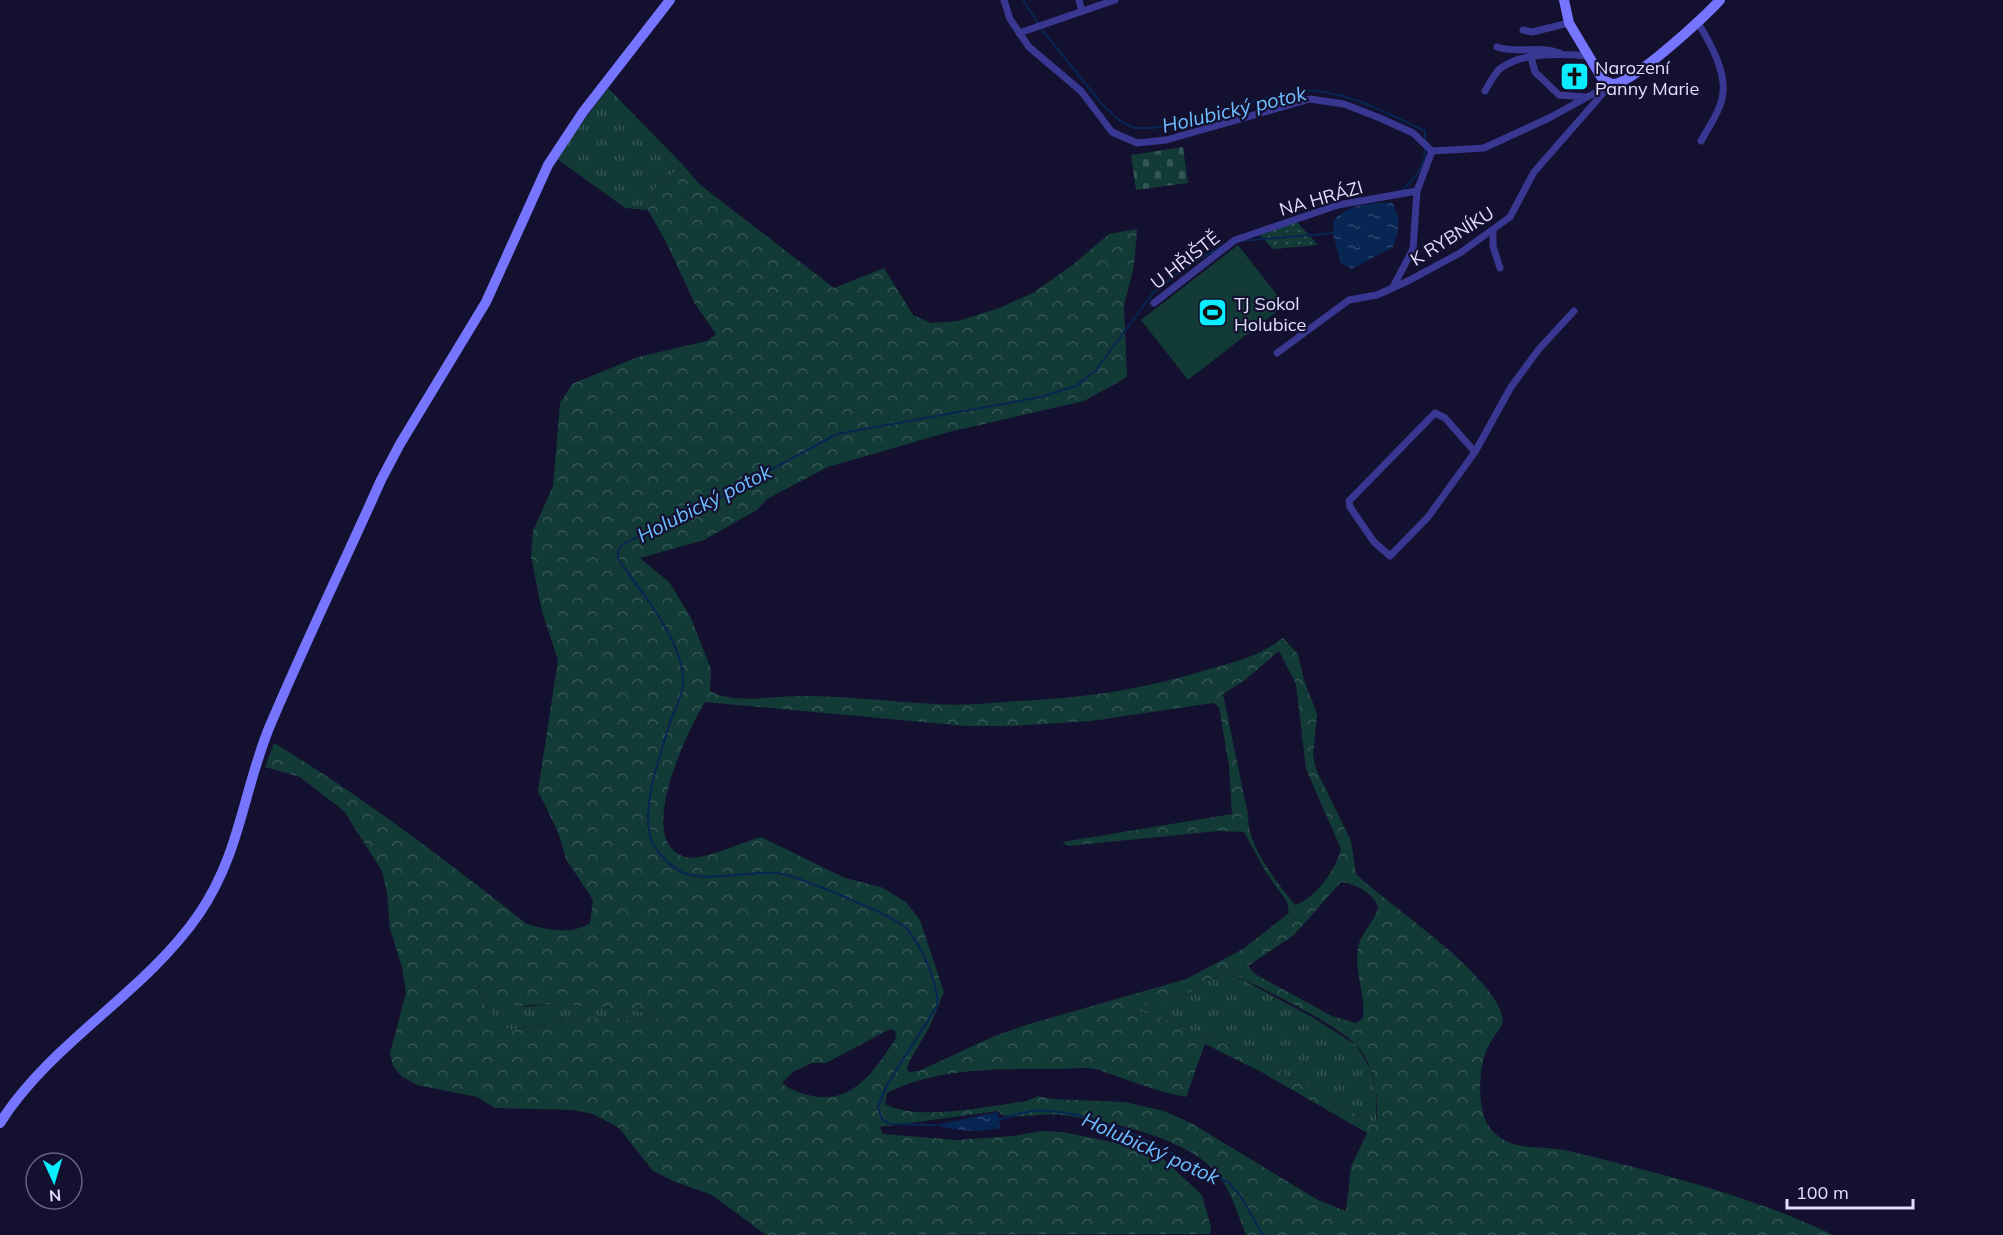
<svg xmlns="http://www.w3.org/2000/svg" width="2003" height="1235" font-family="Mulish,sans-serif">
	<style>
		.grass { fill: url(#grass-tufts) }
		.forest { fill: url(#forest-crowns); fill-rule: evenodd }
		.cemetery { fill: url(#cemetery-stones) }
		.park { fill: url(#park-dots) }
		.pitch { fill: #123a37 }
		.water { fill: url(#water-ripples) }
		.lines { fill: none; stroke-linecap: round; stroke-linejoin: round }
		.stream { stroke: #082654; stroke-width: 2 }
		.street { stroke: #383791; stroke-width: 7 }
		.secondary { stroke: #7575ff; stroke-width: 10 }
		.labels { text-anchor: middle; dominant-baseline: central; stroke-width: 4.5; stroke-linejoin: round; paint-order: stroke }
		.poi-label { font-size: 18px; fill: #e1deff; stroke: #14102f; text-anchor: start }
		.street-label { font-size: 18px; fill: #e1deff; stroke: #14102f }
		.water-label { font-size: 20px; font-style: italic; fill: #6cbeff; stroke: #14102f }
	</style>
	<defs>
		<pattern id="grass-tufts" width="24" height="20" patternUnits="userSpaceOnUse" patternTransform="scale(1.5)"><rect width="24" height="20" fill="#123a37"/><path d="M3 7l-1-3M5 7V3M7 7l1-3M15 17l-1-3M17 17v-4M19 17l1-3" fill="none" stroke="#345655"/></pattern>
		<pattern id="forest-crowns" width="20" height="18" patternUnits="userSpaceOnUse" patternTransform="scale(1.5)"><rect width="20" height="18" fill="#123a37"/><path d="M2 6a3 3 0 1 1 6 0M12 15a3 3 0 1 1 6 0" fill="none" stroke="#345655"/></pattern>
		<pattern id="cemetery-stones" width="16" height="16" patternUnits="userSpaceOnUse" patternTransform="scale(1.5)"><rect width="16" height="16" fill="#123a37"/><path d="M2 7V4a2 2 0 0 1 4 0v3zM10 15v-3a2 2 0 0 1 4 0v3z" fill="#345655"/></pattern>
		<pattern id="park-dots" width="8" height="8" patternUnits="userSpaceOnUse" patternTransform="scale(1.5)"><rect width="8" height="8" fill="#123a37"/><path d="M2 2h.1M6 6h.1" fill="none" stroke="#345655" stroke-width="1.8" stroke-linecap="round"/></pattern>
		<pattern id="water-ripples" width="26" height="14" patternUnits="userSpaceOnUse" patternTransform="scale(1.5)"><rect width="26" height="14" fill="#082654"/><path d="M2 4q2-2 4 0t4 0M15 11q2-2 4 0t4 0" fill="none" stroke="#2c456e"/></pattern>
	</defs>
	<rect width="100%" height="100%" fill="#14102f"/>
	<path class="grass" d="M 608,88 L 684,166 L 657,184 L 648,210 L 625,208 L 556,158 Z
		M 1228,972 L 1312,1017 L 1356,1045 L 1370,1068 L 1376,1091 L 1376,1123 L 1349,1111 L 1252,1055 L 1158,1016 L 1126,1009 L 1192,992 L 1193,986 Z
		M 479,983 L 526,1007 L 550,1004 L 611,1008 L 652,1013 L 659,1019 L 648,1021 L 586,1017 L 511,1030 C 491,1021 482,1003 479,983 Z"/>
	<path class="forest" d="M 684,166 L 699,184 L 834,288 L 884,268 L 913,315 L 931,323 L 958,321 L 999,308 L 1033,293 L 1070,267 L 1109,234 L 1137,229 L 1134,266 L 1124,305 L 1127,377 L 1084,401 L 949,432 L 828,467 L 767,499 L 757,510 L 704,540 L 640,558 L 670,583 L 691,618 L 711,669 L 710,691 C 735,705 776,695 804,696 C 848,696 892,702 936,704 C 963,706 990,703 1017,701 C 1081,698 1134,691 1196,673 C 1228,664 1257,658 1283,638 L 1298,654 L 1304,680 L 1317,714 L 1313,755 L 1316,769 L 1351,841 L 1356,874 C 1388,905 1502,979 1503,1022 C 1500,1030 1493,1037 1489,1045 C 1478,1064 1476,1110 1490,1128 C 1511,1154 1541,1144 1569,1151 C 1659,1173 1750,1195 1833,1235 L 1246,1235 C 1238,1215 1232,1194 1220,1177 C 1192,1138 1106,1120 1061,1115 C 1040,1113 1022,1119 1002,1115 L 998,1111 L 880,1127 L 883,1134 L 957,1140 L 1013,1136 L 1042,1131 L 1063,1132 L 1136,1147 L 1162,1158 L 1202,1195 L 1211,1227 L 1210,1234 L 766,1235 L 712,1195 L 673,1181 L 653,1171 L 619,1128 L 593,1114 L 573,1110 L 495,1108 L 477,1097 L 417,1085 L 401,1076 L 393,1066 L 390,1053 L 406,993 L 402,967 L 390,929 L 387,893 L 382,871 L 344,811 L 300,777 L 265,767 L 274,743 C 364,797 445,860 527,924 C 548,930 571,935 590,923 L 593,900 L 566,859 L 558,832 L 538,791 L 558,660 L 542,612 L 531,556 L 533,531 L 553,486 L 560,403 L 572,384 L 638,357 L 707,341 L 716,334 L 695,304 L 667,244 L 648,210 L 657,184 ZM 1279,651 L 1296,684 L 1306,769 L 1341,849 C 1337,868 1315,899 1295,905 C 1276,881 1247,846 1248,815 L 1223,694 L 1245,680 ZM 705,702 L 966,726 L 1012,726 L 1091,721 L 1213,703 L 1219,707 L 1229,766 L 1232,814 L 1062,842 L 1068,846 L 1218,831 L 1244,832 L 1266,872 L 1287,902 L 1289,913 L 1243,949 L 1186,979 L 1029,1024 L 992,1037 L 919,1071 L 909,1072 L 907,1068 L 909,1062 L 930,1026 L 944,992 L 920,920 L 906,902 L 881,887 L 845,878 L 761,837 C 743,842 700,862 685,857 C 633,841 689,728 705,702 ZM 1341,882 C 1355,884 1374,893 1378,907 C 1375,922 1360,933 1358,949 C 1354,972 1366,996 1363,1018 L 1356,1023 L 1332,1016 L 1255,974 L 1248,966 L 1294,935 ZM 1228,972 C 1259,987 1334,1022 1356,1045 C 1375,1065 1379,1097 1376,1123 L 1349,1111 L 1252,1055 L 1158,1016 L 1127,1009 L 1192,992 L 1193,986 ZM 479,984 L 516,1006 L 550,1004 L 611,1008 L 652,1013 L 659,1019 L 648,1021 L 586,1017 L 511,1030 C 492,1021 482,1004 479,984 ZM 890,1029 L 895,1031 L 896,1038 C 875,1070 852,1107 808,1095 C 800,1093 789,1089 782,1083 L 793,1072 L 812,1063 L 826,1063 ZM 1205,1044 L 1265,1074 L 1367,1133 L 1351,1167 L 1346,1211 L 1318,1200 L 1191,1123 L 1164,1111 L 1125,1102 L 1052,1099 L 1038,1096 L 1027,1101 C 989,1106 919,1122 885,1104 L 887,1093 C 938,1067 1002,1069 1058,1069 C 1070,1069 1087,1066 1099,1070 C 1127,1080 1156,1091 1186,1097 Z"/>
	<path class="cemetery" d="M 1183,147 L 1188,183 L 1136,190 L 1131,155 Z"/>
	<path class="park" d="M 1296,221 L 1318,245 L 1273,249 L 1260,235 Z"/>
	<path class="pitch" d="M 1238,245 L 1285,305 L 1188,380 L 1141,320 Z"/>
	<path class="water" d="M 1392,202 C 1401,219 1400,229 1393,247 L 1352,269 L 1341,263 L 1333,234 L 1334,220 C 1350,203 1371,204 1392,202 Z
		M 998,1112 L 1000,1128 C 977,1133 957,1131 935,1125 Z"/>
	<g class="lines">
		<path class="stream" d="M 1023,0 L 1043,31 L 1101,103 L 1120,121 L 1134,128 L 1154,128 L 1298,90 C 1343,89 1385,112 1425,131 L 1425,142
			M 1402,191 C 1414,178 1426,167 1425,148
			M 1241,241 L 1334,233
			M 997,1120 C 1009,1117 1022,1112 1033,1111 C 1102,1108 1169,1153 1228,1182 L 1240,1195 L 1263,1235
			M 935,1125 L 889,1124 L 882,1119 L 878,1107 L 887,1085 L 937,1006 C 940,986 920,943 906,928 C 893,915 795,875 777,873 C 749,870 701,885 678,870 C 667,863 653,849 650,836 C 642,804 661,751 671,720 C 678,700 686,692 682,669 C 676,634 639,588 618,559 L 618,551 L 623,544 L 706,505 L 837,434 L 1041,397 L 1076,386 L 1096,370 L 1153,293 L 1184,268 L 1229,242"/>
		<path class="street" d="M 1004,0 L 1010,19 L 1029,47 L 1081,91 L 1112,132 L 1137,143 L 1166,140 L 1310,99 L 1344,104 L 1380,118 L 1413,133 L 1432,151
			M 1079,0 L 1082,11
			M 1698,23 C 1711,44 1728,74 1722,99 C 1719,113 1708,128 1701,141
			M 1523,30 L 1532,32 L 1569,23
			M 1019,33 L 1115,0
			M 1497,47 C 1518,54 1539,45 1560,53
			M 1531,57 L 1535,72 L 1559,95 L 1585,97
			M 1485,91 C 1489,84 1495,72 1501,68 C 1525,51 1562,54 1589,56
			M 1432,151 L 1484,148 L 1549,118 L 1604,88
			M 1493,230 L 1493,246 L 1500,268
			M 1394,285 L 1413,249 L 1417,191 L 1432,151
			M 1154,303 L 1235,240 L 1338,205 L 1417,191
			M 1277,353 L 1349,300 L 1377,295 L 1408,281 L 1460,253 L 1510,217 L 1534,172 L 1611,84
			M 1475,452 L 1445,418 L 1435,413 L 1349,501 L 1350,507 L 1374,542 L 1390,556 L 1428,517 L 1475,452 L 1511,387 L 1539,349 L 1574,311"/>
		<path class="secondary" d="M 1564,0 L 1569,23 L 1603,80 C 1604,80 1611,84 1612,84 C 1632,85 1705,16 1720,0
			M 0,1123 C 52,1041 144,994 199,914 C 240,854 243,792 269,728 C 304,645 344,563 381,480 L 400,444 L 486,302 L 548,165 L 583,112 L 670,0"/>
	</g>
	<defs>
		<symbol id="church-square" viewBox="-11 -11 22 22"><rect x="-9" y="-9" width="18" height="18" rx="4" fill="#0aecff" stroke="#14102f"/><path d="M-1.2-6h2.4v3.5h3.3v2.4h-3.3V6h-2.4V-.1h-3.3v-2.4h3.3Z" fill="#111"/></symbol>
		<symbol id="stadium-square" viewBox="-11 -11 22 22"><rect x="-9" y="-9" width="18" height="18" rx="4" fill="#0aecff" stroke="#14102f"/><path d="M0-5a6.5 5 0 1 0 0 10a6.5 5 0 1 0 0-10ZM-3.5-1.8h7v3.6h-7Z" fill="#111"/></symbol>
	</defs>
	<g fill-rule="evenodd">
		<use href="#church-square" x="1558" y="60" width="33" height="33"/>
		<use href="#stadium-square" x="1196" y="296" width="33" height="33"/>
	</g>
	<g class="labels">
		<g class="poi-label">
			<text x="1595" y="67">Narození<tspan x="1595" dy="21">Panny Marie</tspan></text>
			<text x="1234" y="303">TJ Sokol<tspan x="1234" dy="21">Holubice</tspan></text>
		</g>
		<g class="street-label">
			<text transform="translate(1321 198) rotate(-16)">NA HRÁZI</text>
			<text transform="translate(1452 236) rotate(-32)">K RYBNÍKU</text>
			<text transform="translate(1185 260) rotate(-38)">U HŘIŠTĚ</text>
		</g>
		<g class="water-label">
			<text transform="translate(1234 109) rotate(-13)">Holubický potok</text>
			<text transform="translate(704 503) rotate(-27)">Holubický potok</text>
			<text transform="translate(1151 1148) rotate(24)">Holubický potok</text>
		</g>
	</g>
	<g transform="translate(54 1181) rotate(176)"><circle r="28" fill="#14102f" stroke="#666282" stroke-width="1.5"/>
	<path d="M0-4.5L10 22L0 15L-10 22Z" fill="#0aecff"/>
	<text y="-9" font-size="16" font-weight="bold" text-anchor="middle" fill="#e1deff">N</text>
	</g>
	<path d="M1787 1199v9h126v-9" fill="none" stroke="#e1deff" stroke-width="3"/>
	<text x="1796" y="1199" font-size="18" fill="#e1deff" stroke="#14102f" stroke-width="4.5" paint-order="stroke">100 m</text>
</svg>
